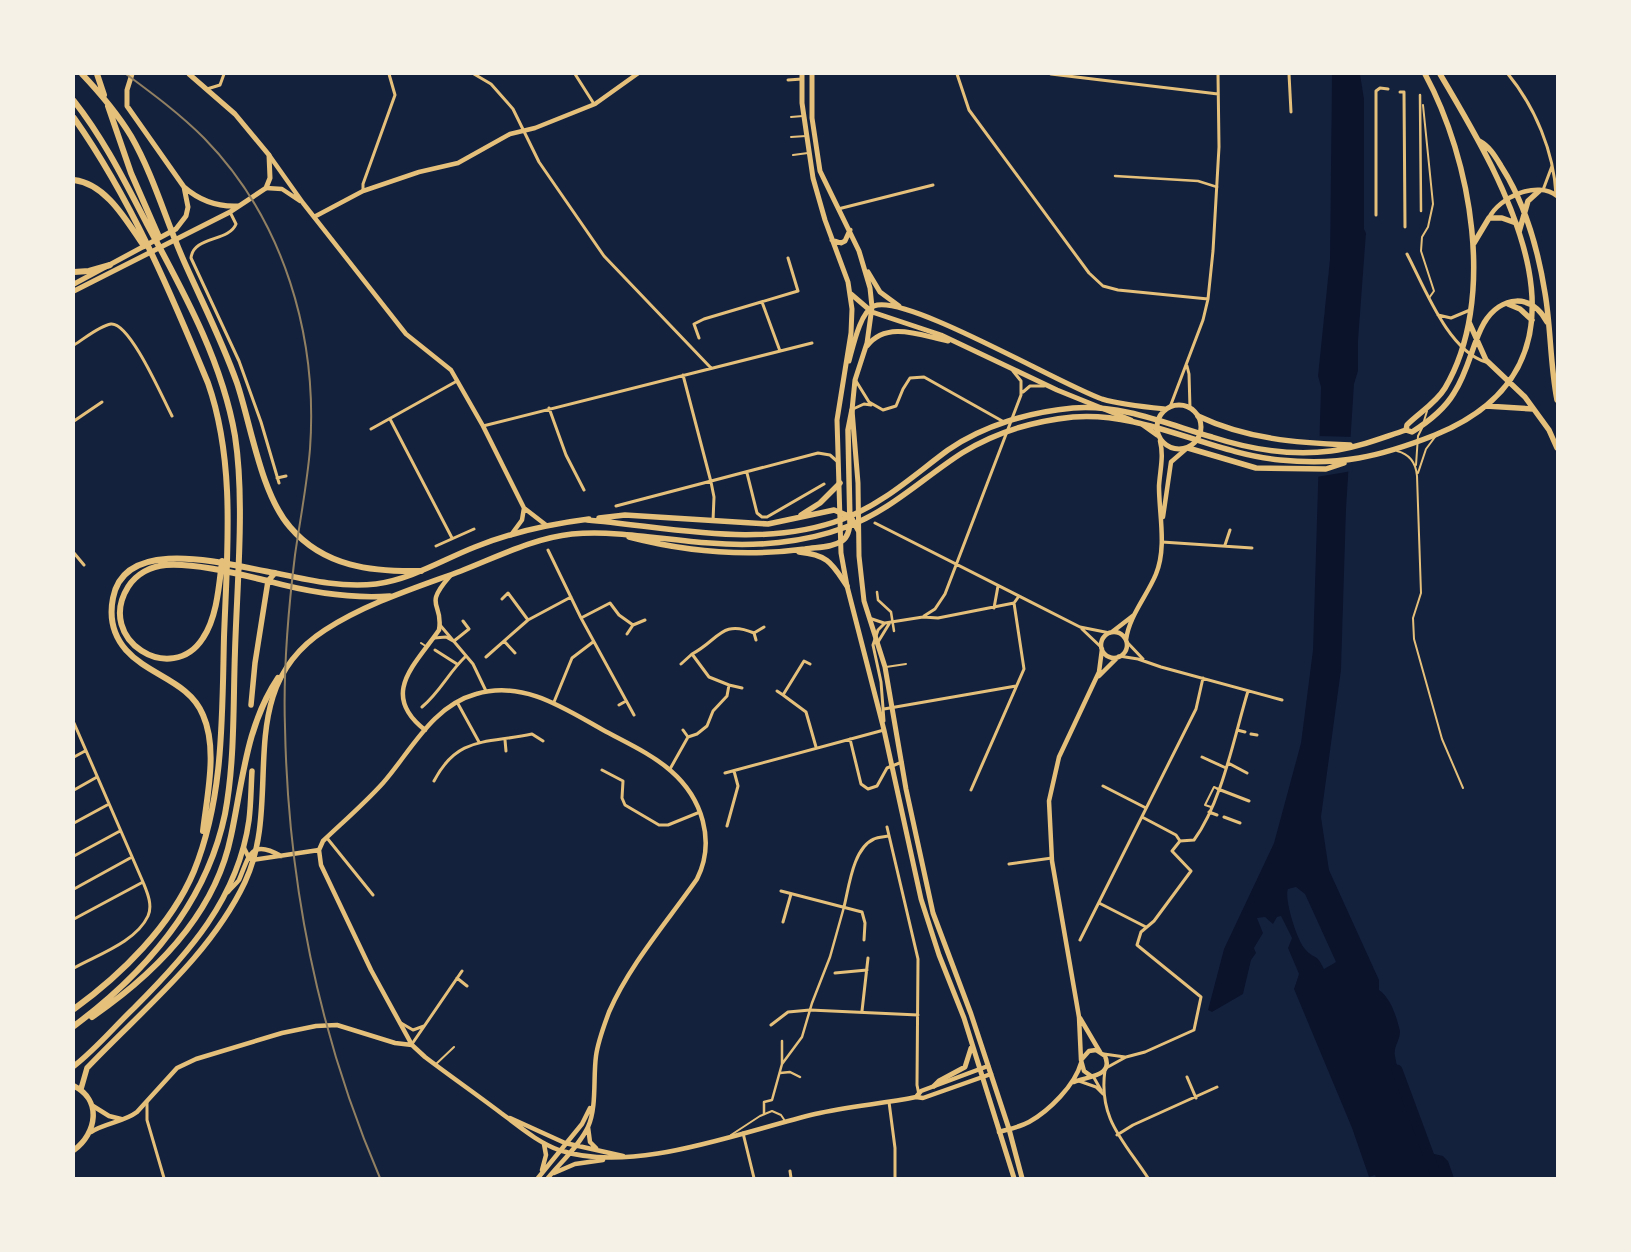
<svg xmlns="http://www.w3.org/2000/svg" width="1631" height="1252" font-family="'Fira Sans Condensed',sans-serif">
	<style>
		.water { fill: #0b132b; fill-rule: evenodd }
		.pier { fill: #14213d }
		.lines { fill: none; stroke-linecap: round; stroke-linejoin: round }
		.river { stroke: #0b132b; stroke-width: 11 }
		.service { stroke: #e5c07b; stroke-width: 2 }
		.pedestrian { stroke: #e5c07b; stroke-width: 2.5 }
		.minor { stroke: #e5c07b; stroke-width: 3 }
		.tertiary { stroke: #e5c07b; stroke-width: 4.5 }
		.primary { stroke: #e5c07b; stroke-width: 5 }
		.trunk { stroke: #e5c07b; stroke-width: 5.5 }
		.motorway { stroke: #e5c07b; stroke-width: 6 }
		.rail { stroke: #918062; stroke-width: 2 }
	</style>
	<rect width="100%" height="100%" fill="#14213d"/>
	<path class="water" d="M 1332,74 L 1360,74 L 1364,99 L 1364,229 L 1366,233 L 1358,341 L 1358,371 L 1354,384 L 1346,509 L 1341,670 L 1321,817 L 1329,870 L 1379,980 L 1379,990 C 1390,997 1396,1015 1399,1027 C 1403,1038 1393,1045 1395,1056 C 1401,1089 1415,1121 1426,1152 L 1443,1156 L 1448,1161 L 1454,1178 L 1376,1178 L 1375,1175 L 1369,1177 L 1352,1128 L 1294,989 L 1299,974 L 1288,948 L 1292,938 L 1281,916 L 1277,917 L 1273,924 L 1265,917 L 1257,918 L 1263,933 L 1254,948 L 1256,953 L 1251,960 L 1243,994 L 1212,1012 L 1208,1010 L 1224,949 L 1274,843 L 1301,743 L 1313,650 L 1321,387 L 1318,376 L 1330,259 ZM 1296,887 L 1305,894 L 1336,962 L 1324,969 C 1316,952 1315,960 1306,950 C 1297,942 1284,898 1288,889 Z"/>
	<path class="pier" d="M 1317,436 L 1353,437 L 1352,471 L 1316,477 Z"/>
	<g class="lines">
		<path class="river" d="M 1397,1070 L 1437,1178"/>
		<path class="service" d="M 1423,105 L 1433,204 L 1428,227 L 1422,237 L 1421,251 L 1434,291 L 1429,298
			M 791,117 L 803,116
			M 791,137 L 806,136
			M 793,155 L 808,153
			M 1424,421 L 1427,411
			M 1397,451 C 1409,454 1416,463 1417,476 L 1421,593 L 1413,618 L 1414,639 L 1442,739 L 1463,788
			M 1416,465 L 1418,436 L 1422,428
			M 1418,473 L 1426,449 L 1435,437
			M 421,643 L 427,647
			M 886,667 L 906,664
			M 1211,807 L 1205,805 L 1214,787 L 1218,789
			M 435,1065 L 454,1047
			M 731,1135 L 760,1116 L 772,1111 L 781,1115 L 785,1121"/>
		<path class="pedestrian" d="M 1420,95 L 1421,211
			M 1115,176 L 1198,181 L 1217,187
			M 877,592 L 878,600 L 891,612 L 894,631
			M 782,1064 L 802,1037 L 812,1003 L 830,957 L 844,907
			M 780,1073 L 790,1072 L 800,1077
			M 764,1114 L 764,1102 L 772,1100 L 782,1064 L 782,1041"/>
		<path class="minor" d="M 474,74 L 491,84 L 513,109 L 539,162 L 604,256 L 711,368
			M 575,74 L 594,104
			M 957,74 L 969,110 L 1089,273 L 1103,286 L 1118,290 L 1208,299
			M 1051,74 L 1218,94
			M 1289,74 L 1291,112
			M 1508,74 C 1535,107 1554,152 1556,195
			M 788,80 L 802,79
			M 207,89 L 220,85 L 224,74
			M 1400,92 L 1404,92 L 1405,227
			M 1543,190 L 1552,166
			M 363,191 L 363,184 L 395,95 L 389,74
			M 838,209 L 933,185
			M 230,212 L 236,224 C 229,242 193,236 191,258 L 239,361 L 261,422 L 279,483
			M 1376,215 L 1376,91 L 1380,88 L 1388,89
			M 1407,254 C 1424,286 1448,351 1486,362
			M 762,302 L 780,351
			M 1438,315 L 1451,318 L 1470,310
			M 699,338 L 694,324 L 704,319 L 798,291 L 788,258
			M 74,345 C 84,339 99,326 111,324 C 130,322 163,399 172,416
			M 1187,366 L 1189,374 L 1190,408
			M 683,375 L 711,482 L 714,497 L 713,521
			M 856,381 L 869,402 L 883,410 L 896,406 L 903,389 L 910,378 L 924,377 L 1004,422
			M 1023,392 L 1030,386 L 1044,386
			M 1170,407 L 1203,320 L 1208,299 L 1213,251 L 1219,147 L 1218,74
			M 549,408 L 566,455 L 584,490
			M 853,409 L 864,404 L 871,405
			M 390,419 L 452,538
			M 74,421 L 102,402
			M 483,426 L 812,343
			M 371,429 L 457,381
			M 747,473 L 757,513 L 762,517 L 767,517 L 824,484
			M 277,478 L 286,476
			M 616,506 L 818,453 L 830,455 L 838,462
			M 875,523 L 1080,627 L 1110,633
			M 1162,542 L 1252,548
			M 1225,545 L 1230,530
			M 436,546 L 474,529
			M 548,550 L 581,618 L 634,715
			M 74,553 L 84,565
			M 502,599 L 508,593 L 528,620
			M 994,608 L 998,586
			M 924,616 L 935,609 L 945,594 L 1021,395 L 1021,381 L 1013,371
			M 581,618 L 610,603 L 619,615 L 633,625
			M 869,618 L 884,623
			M 440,625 L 473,664 L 486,691
			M 1082,629 L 1102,648
			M 627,634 L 633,625 L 645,620
			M 434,638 L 446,637 L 453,641
			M 756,640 L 754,633 L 764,627
			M 454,641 L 469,629 L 463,621
			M 504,641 L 515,653
			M 1126,641 L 1143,659
			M 878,642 L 889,624
			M 435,650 L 457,664
			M 1119,656 L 1138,659 L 1161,667 L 1282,700
			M 486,657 L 528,620 L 571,597
			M 681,664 L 692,654
			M 810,664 L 804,661 L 783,695 L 806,712 L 816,747
			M 729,685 L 742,688
			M 777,691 L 783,695
			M 457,702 L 479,742
			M 554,702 L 572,658 L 593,642
			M 619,705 L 626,701
			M 422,707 C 441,691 448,673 466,656
			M 884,709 L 1016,686
			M 884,721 L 881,682 L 873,645 L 878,630 L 885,623 L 923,617 L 938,618 L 1014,603 L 1019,596
			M 74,723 L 143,882 C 147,892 153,905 148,916 C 136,942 97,955 74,968
			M 683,730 L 688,737
			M 1237,730 L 1245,732
			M 1251,734 L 1257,735
			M 850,739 L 861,784 L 868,789 L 877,786 L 887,768 L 902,762
			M 505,740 L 506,751
			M 74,757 L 85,751
			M 1202,757 L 1226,768
			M 1228,763 L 1247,773
			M 670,769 L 688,737 L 697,734 L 707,726 L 713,711 L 727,696 L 729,685 L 709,677 L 692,654 C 719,640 721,619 754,633
			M 602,770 L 623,781 L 622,798 L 625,805 L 659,825 L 668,825 L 700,812
			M 725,773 L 884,730
			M 434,781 C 458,735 487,744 532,734 L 543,741
			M 1103,786 L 1146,808
			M 1218,789 L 1249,801
			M 74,790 L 97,777
			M 971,790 L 1024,669 L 1014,603
			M 1209,812 L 1217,815
			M 1224,817 L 1240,823
			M 74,823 L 109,804
			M 727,826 L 738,786 L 734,771
			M 887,827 L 918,959 L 917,1085 L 919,1095
			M 327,838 L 373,895
			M 1180,841 L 1194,840 C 1222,802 1234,737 1248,691
			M 74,856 L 120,831
			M 1009,864 L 1052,858
			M 74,889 L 132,857
			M 781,891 L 862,912 L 865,923 L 864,940
			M 1099,903 L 1146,927
			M 844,907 C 849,887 853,848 874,839 C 878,837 884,837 889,836
			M 74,919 L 143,882
			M 783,922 L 791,894
			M 1080,940 L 1196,709 L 1203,678
			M 835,973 L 867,970
			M 457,978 L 467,986
			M 862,1011 L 868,958
			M 401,1023 L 413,1030 L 424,1026
			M 771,1025 L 788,1012 L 810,1010 L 918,1015
			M 412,1044 L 462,971
			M 1104,1054 L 1125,1057
			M 1106,1068 L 1126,1057 L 1145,1052 L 1194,1030 L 1201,997 L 1137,945 L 1141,932 L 1154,921 L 1191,871 L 1172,851 L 1180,841 L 1176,835 L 1142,817
			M 1105,1070 C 1098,1119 1124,1141 1148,1178
			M 1093,1076 L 1101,1090
			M 1187,1077 L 1196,1098
			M 1079,1081 L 1096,1087 L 1103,1094
			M 147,1101 L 147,1120 L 164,1178
			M 889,1102 L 895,1148 L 895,1178
			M 743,1133 L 754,1178
			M 1117,1135 L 1133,1125 L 1217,1087
			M 790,1171 L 791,1178"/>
		<path class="tertiary" d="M 269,155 L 303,203 L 406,334 L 451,370 L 483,426 L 524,508 L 546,525
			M 266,188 L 282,189 L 300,201
			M 314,217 L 363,191 L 419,172 L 458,163 L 510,134 L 535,128 L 595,104 L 637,74
			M 1489,218 C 1499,197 1538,180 1557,196
			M 1163,517 L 1171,462 L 1186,449
			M 511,535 L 522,520 L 524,508
			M 1112,632 L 1134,615
			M1101 645a13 13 0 1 1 26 0a13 13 0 1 1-26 0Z
			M 1126,640 C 1129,616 1147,596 1156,574 C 1167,547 1159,515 1159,486 C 1160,470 1164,456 1160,441
			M 1099,676 L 1118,657
			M 425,730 C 379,694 415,665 439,630 C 444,602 422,608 450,576
			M 244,848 L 248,856 L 253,860 L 319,850
			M 228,892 C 231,888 236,884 239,880 C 249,857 250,838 281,856
			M 1080,1018 L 1100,1052
			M 1081,1060 L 1079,1017 L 1052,861 L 1049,801 L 1059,757 L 1099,672 L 1102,649
			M 1074,1082 C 1087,1076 1114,1077 1105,1056 L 1096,1050 L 1089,1051 L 1081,1060 L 1084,1071 L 1091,1076
			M 916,1097 L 921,1091 L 988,1066
			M 93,1106 L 109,1116 L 121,1119
			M 510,1118 L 565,1143 L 623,1156
			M 588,1127 L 590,1142 L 596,1148
			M 91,1132 C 105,1123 124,1122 137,1112 L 177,1068 L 196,1059 L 282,1033 L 316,1026 L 337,1025 L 395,1043 L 412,1045
			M 999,1132 C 1009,1129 1020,1127 1029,1122 C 1049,1111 1075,1085 1081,1063
			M 542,1170 L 546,1155 L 544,1144
			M 554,1173 L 575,1164 L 603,1160
			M 538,1178 L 582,1124 L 590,1108
			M 548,1178 C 561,1162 579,1146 588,1127 C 597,1107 593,1078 596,1056 C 598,1041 604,1026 609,1012 C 630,964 667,922 697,879 C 716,841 702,798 671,771 C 652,754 625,742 603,730 C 564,708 523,680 476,694 C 432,706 411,751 383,783 C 364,804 343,822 323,841 L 319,850 L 321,865 L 371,970 L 412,1045 L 425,1057 C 450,1076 476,1094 501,1113 C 519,1126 537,1142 559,1150 C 633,1175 740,1132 815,1114 C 848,1106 882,1104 916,1097 L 923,1098 L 991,1074"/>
		<path class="primary" d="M 802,74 L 802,103 L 813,178 L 825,220 L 848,282 L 852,309 L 851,333 L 837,420 L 841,553 L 847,586 L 884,730 L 921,899 L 939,955 L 964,1018 L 1014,1178
			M 812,74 L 812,118 L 820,171 L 859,251 L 870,288 L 872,307 L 867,343 L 855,380 L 852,410 L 858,483 L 859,556 L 864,601 L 885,667 L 906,789 L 933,913 L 971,1014 L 1009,1129 L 1022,1178
			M 184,187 C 200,201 217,207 238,206
			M 832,240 L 841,243 L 845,241 L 850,230
			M 868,272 L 880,292 L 899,306
			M 74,284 L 176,229 L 186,216 L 188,207 L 184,187 L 127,106 L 127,90 L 132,74
			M 74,291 L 230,212 L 266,188 L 270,178 L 269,155 L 235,114 L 189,74
			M 851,294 L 872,312 L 941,335 L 1057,390 L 1131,420
			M 867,346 C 887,320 922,336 948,341
			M 849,361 C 853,347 860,312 874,306 C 905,293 1061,385 1102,399 C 1122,405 1145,407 1166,409
			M1157 427a22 22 0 1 1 44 0a22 22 0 1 1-44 0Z
			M 1143,425 L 1157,435
			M 934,1086 L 939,1081 L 965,1067 L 971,1048"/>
		<path class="trunk" d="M 1479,141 C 1490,147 1495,156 1501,166 C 1525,203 1538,249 1545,293 C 1551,328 1550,364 1557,400
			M 1519,232 L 1528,201 L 1539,191
			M 1474,243 L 1489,218 L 1502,218 L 1516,223
			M 1508,304 L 1520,309 L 1532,320
			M 1469,322 L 1486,360 L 1525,397 L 1549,430 L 1557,448
			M 1486,406 L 1533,409
			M 1198,416 C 1246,439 1297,443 1350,445
			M 1406,430 L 1407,425 C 1419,413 1436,403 1445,388 C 1497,300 1471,159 1425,74
			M 1188,448 L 1256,468 L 1326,469 L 1344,463
			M 801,515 L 820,503 L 840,483
			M 599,518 L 625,515 L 768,524 L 834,510 L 851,517 L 858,530
			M 587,520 C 671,527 761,550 843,519 C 883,504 914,475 948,450 C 984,425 1030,412 1073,408 C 1121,404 1167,424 1212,437 C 1249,449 1292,456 1331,451 C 1357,448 1381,438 1406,430 L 1412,432 C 1428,422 1444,410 1454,393 C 1469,370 1472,344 1484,323 C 1501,295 1532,293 1547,322
			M 629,537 C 687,552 745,557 805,549 C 817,547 831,548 842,541 C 848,537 849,530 850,524 L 848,430 L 852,410
			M 799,552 C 829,555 832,564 847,586
			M 268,581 C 308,592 348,599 390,596
			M 251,705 L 255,663 L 268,581 L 275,573 C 308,580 342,588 376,584 C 412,579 442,560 475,547 C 512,532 550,524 589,519
			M 74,1066 C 96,1049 114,1027 134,1008 C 188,954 238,899 249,820 C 251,804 251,787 252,771
			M 74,1086 C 102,1100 97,1133 74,1150
			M 81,1089 L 87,1068 C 142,1010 210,956 245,882 C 285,797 230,691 325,630 C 367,603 415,588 461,571 C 497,557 534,538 572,534 C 618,530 664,540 710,543 C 754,547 804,543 846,527 C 890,511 923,478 962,453 C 996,432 1034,421 1073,417 C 1144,411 1209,453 1280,460 C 1340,466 1379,457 1435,435 C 1612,363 1506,185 1440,74"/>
		<path class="motorway" d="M 82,74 C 100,93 117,113 131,136 C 155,178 167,225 187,268 C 205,308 222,341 237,383 C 251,425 261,494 290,527 C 324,567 372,572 421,571
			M 97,74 L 104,95
			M 74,101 C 104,139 125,182 147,224 C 183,291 222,360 235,436 C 245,501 237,584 235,651 C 233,705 235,761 225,814 C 206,905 145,973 74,1026
			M 108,106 L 131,173 L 159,237
			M 74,118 C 131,199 170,291 208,383 C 236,463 227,553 224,637 C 222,716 224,797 194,871 C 171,926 121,975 74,1009
			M 74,180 C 107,184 127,222 144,246
			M 74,272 L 89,271 L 110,265
			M 222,561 C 219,586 217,617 203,638 C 172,687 95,640 128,587 C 136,574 151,566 166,565 C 197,563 238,574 268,581
			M 203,831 C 207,795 218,749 203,715 C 189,681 149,676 126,650 C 113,635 109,618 113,598 C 125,533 232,566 275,573
			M 92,1017 C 156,973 215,914 231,836 C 243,780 246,726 278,678"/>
		<path class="rail" d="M 126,74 C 153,94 180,114 204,138 C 284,220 318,336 310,449 C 307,485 300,520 295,555 C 288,612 283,670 285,727 C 288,883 319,1036 380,1178"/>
	</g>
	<rect width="1631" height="1252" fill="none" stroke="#f6f1e7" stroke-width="150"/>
</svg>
